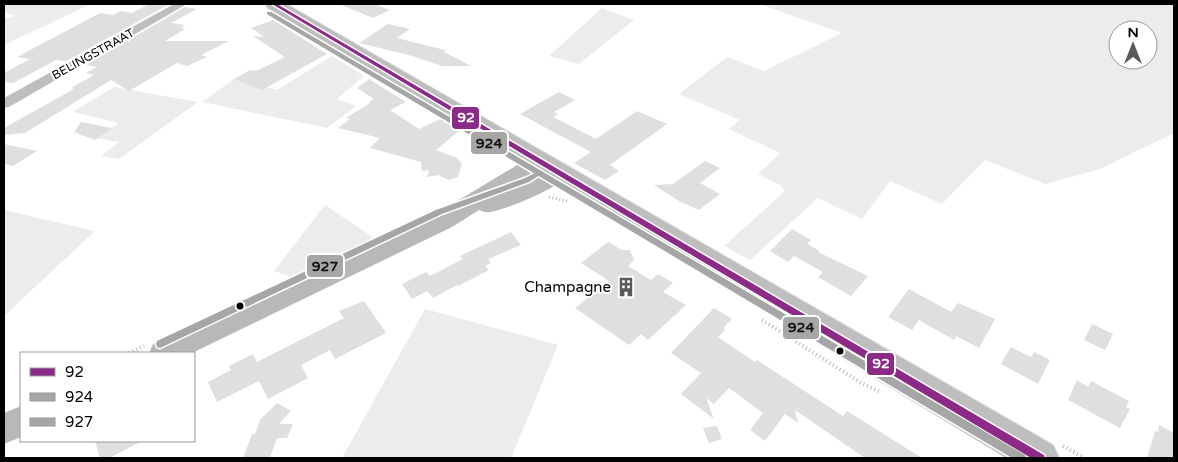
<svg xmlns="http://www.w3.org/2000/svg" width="1178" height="462" font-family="'Varela Round',sans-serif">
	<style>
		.green { fill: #ececec; fill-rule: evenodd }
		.building { fill: #dfdfdf }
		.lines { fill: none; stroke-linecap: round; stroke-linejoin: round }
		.primary-casing { stroke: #dbdbdb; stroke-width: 2 }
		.path-far1 { stroke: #b9b9b9; stroke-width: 3; stroke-dasharray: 1 2.5; stroke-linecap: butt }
		.path { stroke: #b9b9b9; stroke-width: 4; stroke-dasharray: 1 3; stroke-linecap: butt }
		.street { fill: #bebebe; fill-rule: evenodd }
		.secondary { fill: #b8b8b8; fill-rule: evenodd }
		.primary { fill: #bebebe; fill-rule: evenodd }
		.bus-1-casing { stroke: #fff; stroke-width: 3 }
		.bus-2-casing { stroke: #fff; stroke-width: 3 }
		.bus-3-casing { stroke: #fff; stroke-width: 3 }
		.bus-1 { fill: #8c2b87; fill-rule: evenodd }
		.bus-2 { fill: #a6a6a6; fill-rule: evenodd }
		.bus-3 { fill: #a6a6a6; fill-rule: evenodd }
		.bus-dot { fill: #000; stroke: #fff; stroke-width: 2 }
		.labels { text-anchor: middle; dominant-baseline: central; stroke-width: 4; stroke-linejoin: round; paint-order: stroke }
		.far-street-label { font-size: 12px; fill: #000; stroke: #fff }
		.poi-label { font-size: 15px; fill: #000; stroke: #fff; text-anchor: end }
		.line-badge { stroke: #fff; stroke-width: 2 }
		.badge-label { font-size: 14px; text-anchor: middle; font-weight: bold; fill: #fff }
		.pale-badge-label { font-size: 14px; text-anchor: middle; font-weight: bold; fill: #111 }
	</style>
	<rect width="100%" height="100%" fill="#fff"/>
	<path class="green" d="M 4,4 L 91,4 L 4,45 L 4,19 L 15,16 L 4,12 Z
		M 759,4 L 1174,4 L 1174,133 L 1100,169 L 1045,184 L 985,160 L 942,204 L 890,181 L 862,219 L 818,198 L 750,260 L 724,246 L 785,191 L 780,185 L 758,174 L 780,153 L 729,129 L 740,120 L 679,94 L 727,57 L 764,71 L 842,33 ZM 1118,30 L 1148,30 L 1148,60 L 1118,60 Z
		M 602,8 L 634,20 L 579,64 L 549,56 Z
		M 332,56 L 364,76 L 337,99 L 356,106 L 327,128 L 202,102 L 234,79 L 277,90 Z
		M 114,87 L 198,102 L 119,159 L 101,156 L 119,142 L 96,138 L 119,123 L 73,112 Z
		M 325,205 L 374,238 L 292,277 L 274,271 Z
		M 4,210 L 95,231 L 4,316 Z
		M 425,309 L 558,345 L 511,458 L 342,458 Z"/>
	<path class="building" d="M 149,4 L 168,5 L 66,61 L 56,60 L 13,83 L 4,82 L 4,73 L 30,59 L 17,57 L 100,13 L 113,15 L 121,11 L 132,13 Z
		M 339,4 L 374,4 L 390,10 L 373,18 Z
		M 185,7 L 197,9 L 171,23 L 185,25 L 181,28 L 185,29 L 165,41 L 229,41 L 201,55 L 207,57 L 187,66 L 177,63 L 129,91 L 111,80 L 25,133 L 4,135 L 4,128 L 74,89 L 71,88 L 94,75 L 86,73 L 97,67 L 86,65 Z
		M 273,20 L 327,54 L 262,90 L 234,79 L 250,70 L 256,71 L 285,57 L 253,36 L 264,37 L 251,28 Z
		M 388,24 L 410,29 L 397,38 L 445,50 L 444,52 L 471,66 L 442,66 L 409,55 L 359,43 Z
		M 369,79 L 406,102 L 390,110 L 419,129 L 440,119 L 459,131 L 436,150 L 457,158 L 462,164 L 458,177 L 449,180 L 438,175 L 427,177 L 429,170 L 422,171 L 421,162 L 370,148 L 380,138 L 338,128 L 350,119 L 346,118 L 370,103 L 369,102 L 374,99 L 357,88 Z
		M 559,92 L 575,100 L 554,112 L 558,114 L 553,117 L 596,139 L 637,111 L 667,124 L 610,165 L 619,171 L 605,180 L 574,163 L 591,152 L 520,114 Z
		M 81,122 L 112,128 L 95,140 L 74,132 Z
		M 4,144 L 37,151 L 13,166 L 4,164 Z
		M 705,161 L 720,168 L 700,183 L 720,194 L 699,210 L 679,201 L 654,185 L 673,184 Z
		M 792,229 L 811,240 L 807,244 L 820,251 L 818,252 L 868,276 L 851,296 L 818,277 L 823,272 L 794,256 L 788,262 L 770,251 Z
		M 511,232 L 521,245 L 488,259 L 491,263 L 485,266 L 489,270 L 458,286 L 457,285 L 433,298 L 427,291 L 412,299 L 402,284 L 426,272 L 430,276 L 463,259 L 460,256 Z
		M 608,242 L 622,250 L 630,250 L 634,260 L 628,266 L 651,280 L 658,274 L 673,283 L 663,292 L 686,305 L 648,340 L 641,334 L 629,345 L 575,308 L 609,281 L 581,263 Z
		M 909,289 L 951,312 L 958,303 L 995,319 L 979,348 L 956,336 L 954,340 L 919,320 L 912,330 L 888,317 Z
		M 364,301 L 386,333 L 335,359 L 330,350 L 301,365 L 308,378 L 268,399 L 259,381 L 217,402 L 208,382 L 231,370 L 229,366 L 253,354 L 257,362 L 344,318 L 339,311 Z
		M 714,308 L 732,319 L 724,327 L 725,330 L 718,337 L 755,362 L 757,360 L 843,416 L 847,411 L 922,458 L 865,458 L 795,410 L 798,423 L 785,414 L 765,441 L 750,430 L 763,413 L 729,388 L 714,404 L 706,398 L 714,419 L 681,394 L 701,373 L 671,353 Z
		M 1092,324 L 1113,334 L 1105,350 L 1084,340 Z
		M 1011,347 L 1031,357 L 1034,352 L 1050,360 L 1038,384 L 1001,364 Z
		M 1077,380 L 1088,387 L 1091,381 L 1129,401 L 1126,407 L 1130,409 L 1120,428 L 1068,400 Z
		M 277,403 L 291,411 L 279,424 L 293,424 L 287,438 L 277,438 L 270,458 L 243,458 L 252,434 L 255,434 L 260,420 Z
		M 1159,425 L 1174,433 L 1174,458 L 1147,458 L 1155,431 L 1158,432 Z
		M 717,426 L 722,439 L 709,443 L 703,428 Z
		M 95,441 L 142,441 L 109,458 L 100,458 Z"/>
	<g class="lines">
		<defs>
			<path id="primary" d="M 265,4 L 286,4 L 1053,445 L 1059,458 L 1007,458 L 268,8 Z"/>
		</defs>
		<use href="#primary" class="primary-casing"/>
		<path class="path-far1" d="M 549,197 L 567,201"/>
		<path class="path" d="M 762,320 L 861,383 L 880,392
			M 129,353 L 144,346
			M 1063,446 L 1084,458"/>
		<path class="street" d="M 174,4 L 187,4 L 9,107 L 4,108 L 4,98 Z"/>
		<path class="secondary" d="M 540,154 L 548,156 L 551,161 L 548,166 L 515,187 L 560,166 L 568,168 L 571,173 C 563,186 506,210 490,212 C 486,213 482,211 479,210 L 452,227 L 192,353 L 149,353 L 153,344 L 434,215 L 532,156 Z
			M 21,406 L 21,437 L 4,444 L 4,413 Z"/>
		<use href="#primary" class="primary"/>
		<defs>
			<path id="bus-1" d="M 272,4 L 277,4 L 1044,455 L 1045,458 L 1031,458 Z"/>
			<path id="bus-2" d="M 267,12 L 271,12 L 1025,455 L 1026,458 L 1012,458 L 267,14 Z"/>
			<path id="bus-3" d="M 267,12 L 271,12 L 543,173 L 529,182 L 442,214 L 160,348 L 157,347 L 156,344 L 157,341 L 436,210 L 525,178 L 535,173 L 267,14 Z"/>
		</defs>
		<use href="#bus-1" class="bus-1-casing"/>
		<use href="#bus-2" class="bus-2-casing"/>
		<use href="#bus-3" class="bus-3-casing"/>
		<use href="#bus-1" class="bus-1"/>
		<use href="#bus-2" class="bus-2"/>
		<use href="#bus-3" class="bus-3"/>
	</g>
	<defs>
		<symbol id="building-bare" viewBox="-9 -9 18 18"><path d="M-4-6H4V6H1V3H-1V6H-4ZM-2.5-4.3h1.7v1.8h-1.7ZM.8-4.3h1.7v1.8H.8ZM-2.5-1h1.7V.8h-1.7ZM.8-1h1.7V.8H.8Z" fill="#595959" stroke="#fff" stroke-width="2.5" paint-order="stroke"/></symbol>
	</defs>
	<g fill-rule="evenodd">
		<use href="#building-bare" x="612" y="273" width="28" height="28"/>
	</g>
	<g class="bus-dot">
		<circle cx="240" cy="306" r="4.5"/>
		<circle cx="840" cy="351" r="4.5"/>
	</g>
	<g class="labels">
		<g class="far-street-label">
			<text transform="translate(93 54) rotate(-29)">BELINGSTRAAT</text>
		</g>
		<g class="poi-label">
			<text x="611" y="287">Champagne</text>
		</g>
	</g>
	<g class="line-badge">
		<rect x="451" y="106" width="29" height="24" rx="5" fill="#8c2b87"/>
		<rect x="470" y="131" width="38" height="24" rx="5" fill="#a6a6a6"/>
		<rect x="306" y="254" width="38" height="24" rx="5" fill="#a6a6a6"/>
		<rect x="782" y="316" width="38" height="24" rx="5" fill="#a6a6a6"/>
		<rect x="866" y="352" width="29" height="24" rx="5" fill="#8c2b87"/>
	</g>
	<g class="badge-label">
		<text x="466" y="122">92</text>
		<text x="881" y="368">92</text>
	</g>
	<g class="pale-badge-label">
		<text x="489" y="148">924</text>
		<text x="325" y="271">927</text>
		<text x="801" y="332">924</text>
	</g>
	<rect width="1178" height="462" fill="none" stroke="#000000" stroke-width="10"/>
	<rect x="20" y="352" width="175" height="90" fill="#ffffff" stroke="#999999"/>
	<rect x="30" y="368" width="25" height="8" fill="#8c2b87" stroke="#999999"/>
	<text x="65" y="377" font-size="15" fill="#000000">92</text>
	<rect x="30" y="393" width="25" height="8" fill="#a6a6a6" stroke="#999999"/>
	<text x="65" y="402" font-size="15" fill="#000000">924</text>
	<rect x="30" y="418" width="25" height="8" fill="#a6a6a6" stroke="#999999"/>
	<text x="65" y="427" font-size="15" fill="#000000">927</text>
	<g transform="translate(1133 45)"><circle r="24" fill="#ffffff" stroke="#999999"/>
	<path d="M0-4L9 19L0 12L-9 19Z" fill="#595959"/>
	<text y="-8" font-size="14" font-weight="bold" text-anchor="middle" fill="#000000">N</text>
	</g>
</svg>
